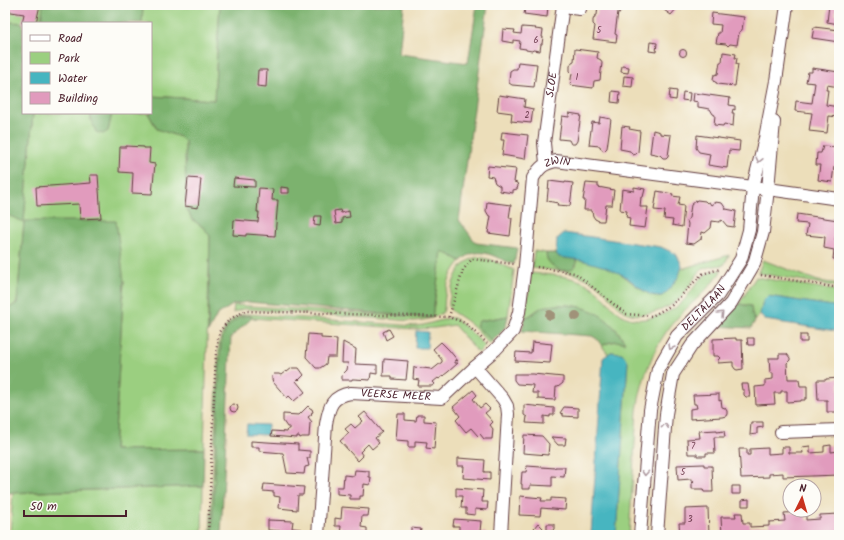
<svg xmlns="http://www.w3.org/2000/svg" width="844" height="540" font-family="Kalam,sans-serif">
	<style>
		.green { fill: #9bcf80; stroke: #727756 }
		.forest { fill: #7cb26e; stroke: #63684c }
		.water { fill: #46b5c0; stroke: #486a76 }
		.building { fill: #e19bbd }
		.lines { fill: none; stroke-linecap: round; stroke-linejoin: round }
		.minor-casing { stroke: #623c40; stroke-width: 14 }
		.path { stroke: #623c40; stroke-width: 2.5; stroke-dasharray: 1 3; stroke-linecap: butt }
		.minor { stroke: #fff; stroke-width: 12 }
		.tree { fill: #a09279 }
		.oneway { stroke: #ae9aa0 }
		.labels { text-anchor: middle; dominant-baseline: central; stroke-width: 3.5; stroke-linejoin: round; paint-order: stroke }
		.number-label { font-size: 9px; fill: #703e50 }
		.street-label { font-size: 11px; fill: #4a1f2b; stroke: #fdfcf7 }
	</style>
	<rect width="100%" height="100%" fill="#fdfcf7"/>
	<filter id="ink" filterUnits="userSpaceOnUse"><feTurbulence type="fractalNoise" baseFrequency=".025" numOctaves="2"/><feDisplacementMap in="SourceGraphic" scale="8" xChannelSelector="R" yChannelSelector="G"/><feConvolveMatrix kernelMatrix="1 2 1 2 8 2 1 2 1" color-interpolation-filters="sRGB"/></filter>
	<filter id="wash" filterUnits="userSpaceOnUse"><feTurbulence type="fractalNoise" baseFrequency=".012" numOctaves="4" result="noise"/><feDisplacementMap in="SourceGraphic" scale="16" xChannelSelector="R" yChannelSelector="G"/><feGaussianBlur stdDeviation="0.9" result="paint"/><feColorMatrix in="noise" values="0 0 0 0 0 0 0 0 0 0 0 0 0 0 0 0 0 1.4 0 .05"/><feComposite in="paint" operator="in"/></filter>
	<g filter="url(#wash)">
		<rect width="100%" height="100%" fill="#ecdeba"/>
		<path class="green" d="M 5,5 L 43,5 L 41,23 L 5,22 Z
			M 143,5 L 220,5 L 214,100 L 151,96 L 151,23 L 142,23 Z
			M 33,113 L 91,113 L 91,120 L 108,131 L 112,113 L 148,113 L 157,129 L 180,137 L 185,141 L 186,209 L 193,220 L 204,228 L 210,236 L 204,449 L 114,450 L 124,281 L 24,222 L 17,303 L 8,309 L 5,306 L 5,214 L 24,221 Z
			M 442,251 L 461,261 C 452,270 447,283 445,296 C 444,301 445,307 443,312 C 435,319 424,320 414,321 L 247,309 L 242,309 L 233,313 L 234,305 L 432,318 Z
			M 534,251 L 546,253 L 547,259 L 549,262 L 576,266 L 577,262 L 576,259 C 591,262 605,265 618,272 C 628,278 650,300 661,296 C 664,295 668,291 670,288 C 675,283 679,277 681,269 L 729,255 L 724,265 C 717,266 709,266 703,269 C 697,273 694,280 690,285 C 686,290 683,296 678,300 C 670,307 656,313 645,314 C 623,318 618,305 605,292 C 600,286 593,281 585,278 C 569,270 549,270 532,268 Z
			M 479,257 L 492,260 L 514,270 L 508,316 L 479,321 L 476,326 L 492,341 L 489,344 C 481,335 473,325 462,318 C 458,315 453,313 450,309 C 448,305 449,301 450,297 C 452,281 460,259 479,257 Z
			M 763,260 L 818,281 L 839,284 L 839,287 L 758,273 Z
			M 722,270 C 710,288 695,300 680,315 C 655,341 642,376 637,411 L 629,535 L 616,535 L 628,361 L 620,353 L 611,352 L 608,354 L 602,346 C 610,341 617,341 625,342 C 612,319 588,304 562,305 C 556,305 549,305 543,307 C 537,309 532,315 525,318 L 531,273 C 550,275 570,275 587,284 C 610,296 614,323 645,319 C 657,317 672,312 681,303 C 696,290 697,271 722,270 Z
			M 756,277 L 839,291 L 839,307 L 768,296 L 762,304 L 761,313 L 755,321 L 752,314 L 751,306 L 739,304 L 746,293 Z
			M 246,314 L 415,326 L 424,325 L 449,318 L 454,318 L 468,329 L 485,346 L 478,353 L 454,325 L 435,328 L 416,329 L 252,318 L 251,316 C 233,316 226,326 221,343 L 212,535 L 210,535 L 219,343 C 223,329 230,316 246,314 Z
			M 203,486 L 202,535 L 10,535 L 13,493 Z"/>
		<path class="forest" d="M 43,5 L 143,5 L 142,23 L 41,23 Z
			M 220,5 L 404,5 L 399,54 L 468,63 L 477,5 L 488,5 L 459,220 L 476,243 L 517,248 L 514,264 C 496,259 480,243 461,261 L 442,251 L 432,318 L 248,302 L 234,304 L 217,315 L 208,332 L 210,236 L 204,228 L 193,220 L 186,209 L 185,141 L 180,137 L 157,129 L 148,113 L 151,113 L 151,96 L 214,100 Z
			M 5,22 L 23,23 L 23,113 L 33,113 L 24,221 L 116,221 L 124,281 L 114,450 L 204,449 L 203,486 L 5,493 L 5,341 L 8,309 L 17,303 L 24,222 L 5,214 Z
			M 91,113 L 112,113 L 108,131 L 103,134 L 96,132 L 91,120 Z
			M 546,253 L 556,253 L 559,257 L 576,259 C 579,277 547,273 546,253 Z
			M 739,304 L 751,306 L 752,314 L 755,321 L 751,328 L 717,326 Z
			M 557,305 C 588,304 610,316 625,343 C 617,340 609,341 602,346 L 597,339 L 592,336 L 522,331 L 525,318 L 531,315 L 542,307 Z
			M 243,316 L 251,316 L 252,318 L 231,337 L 221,535 L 212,535 L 221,343 C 225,329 230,321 243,316 Z
			M 508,316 C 506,329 502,332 492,341 L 476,326 L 479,321 Z"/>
		<path class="water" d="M 564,233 L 661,247 L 676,254 L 679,259 L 682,266 L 679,276 L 668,291 L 662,296 L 658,296 L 651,295 L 644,291 L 625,276 L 606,267 L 581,260 L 559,257 L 556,253 L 557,239 Z
			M 768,296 L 839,307 L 839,332 L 836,331 L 765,320 L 760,314 L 763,301 Z
			M 416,331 L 428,332 L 427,348 L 415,348 Z
			M 611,352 L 622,353 L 628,361 L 616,535 L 591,535 L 603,358 Z
			M 247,424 L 268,425 L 267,435 L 246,434 Z"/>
		<g id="blocks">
			<path class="building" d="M 5,5 L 40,5 L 36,23 L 22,23 L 24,14 L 5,11 Z
				M 526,5 L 548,5 L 547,17 L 524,14 Z
				M 598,5 L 621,5 L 620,13 L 618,12 L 615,34 L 617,35 L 616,42 L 593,39 L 595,26 L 593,24 L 593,20 L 595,16 L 597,15 Z
				M 668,5 L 673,5 L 677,8 L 671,15 L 664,10 Z
				M 829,5 L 837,5 L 835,15 L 839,15 L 839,24 L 827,22 Z
				M 712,13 L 744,17 L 742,30 L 739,32 L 737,45 L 730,44 L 728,46 L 726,44 L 716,43 L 718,33 L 720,33 L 721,25 L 711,24 Z
				M 522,27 L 536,28 L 535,29 L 543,30 L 542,37 L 543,37 L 542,44 L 541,44 L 540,51 L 533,50 L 532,51 L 526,50 L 526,49 L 519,48 L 520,41 L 513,40 L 513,43 L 502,41 L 503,29 L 515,30 L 514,33 L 521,34 Z
				M 814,27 L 839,30 L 839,42 L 812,38 Z
				M 650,42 L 657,43 L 656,52 L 649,51 Z
				M 575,49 L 598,52 L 597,58 L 601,60 L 602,63 L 601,71 L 600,80 L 594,81 L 593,88 L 570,85 L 572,73 L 570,71 L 570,66 L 572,62 L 574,61 Z
				M679.5 53a3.5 3.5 0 1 1 7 0a3.5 3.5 0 1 1-7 0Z
				M 723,52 L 736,54 L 735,58 L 737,58 L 736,64 L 738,64 L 735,86 L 717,84 L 717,83 L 715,82 L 713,79 L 714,75 L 718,74 L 720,62 L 722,62 Z
				M 518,62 L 537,64 L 534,87 L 512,85 L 509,83 L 509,81 L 510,71 L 513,69 L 517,69 Z
				M 622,66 L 629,67 L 628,73 L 621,72 Z
				M 812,68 L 839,72 L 839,87 L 827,85 L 826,90 L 828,90 L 826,105 L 839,107 L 839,117 L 829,116 L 827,133 L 809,131 L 812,113 L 795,111 L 796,101 L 812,103 L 815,83 L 806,82 L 808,72 L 812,72 Z
				M 258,70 L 267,70 L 266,87 L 257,86 Z
				M 624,76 L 633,77 L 632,87 L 623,86 Z
				M 670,90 L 677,91 L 676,100 L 669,99 Z
				M 612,91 L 620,92 L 619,103 L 611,102 Z
				M 683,92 L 690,93 L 689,101 L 682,100 Z
				M 694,93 L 730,98 L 729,105 L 735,106 L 735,110 L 733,109 L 732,113 L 734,113 L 733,126 L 724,124 L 723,126 L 714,125 L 715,115 L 713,114 L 710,109 L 698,107 L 698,102 L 693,101 Z
				M 499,95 L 525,99 L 524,107 L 533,109 L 531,123 L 511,121 L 512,113 L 497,111 Z
				M 569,113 L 581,115 L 577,141 L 575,144 L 571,144 L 569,140 L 559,139 L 562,116 L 569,117 Z
				M 600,117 L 611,119 L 607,148 L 604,151 L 601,149 L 600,146 L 589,145 L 592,122 L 599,123 Z
				M 622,126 L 630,127 L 629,129 L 640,131 L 638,152 L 636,154 L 633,155 L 631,153 L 630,151 L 620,149 Z
				M 653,130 L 660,132 L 660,134 L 671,135 L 668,156 L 666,158 L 663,158 L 660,155 L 650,153 Z
				M 502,132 L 528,135 L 525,159 L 502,155 L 504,140 L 501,140 Z
				M 697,135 L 740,141 L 739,151 L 729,150 L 727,168 L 708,165 L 710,154 L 699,152 L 696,148 Z
				M 126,146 L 144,147 L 144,148 L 150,148 L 149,163 L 155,164 L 152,194 L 132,193 L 133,173 L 119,172 L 120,147 L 126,147 Z
				M 823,146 L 837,147 L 836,155 L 839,156 L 837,168 L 834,167 L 832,182 L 818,180 L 820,165 L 816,165 L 817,153 L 821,153 Z
				M 488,166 L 516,169 L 514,182 L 517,183 L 518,186 L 517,189 L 513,190 L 513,193 L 500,191 L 500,186 L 495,183 L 493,177 L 487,176 Z
				M 90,175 L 98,175 L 101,218 L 80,219 L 79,204 L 37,206 L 36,187 L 91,183 Z
				M 188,178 L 201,179 L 198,208 L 185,206 Z
				M 234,178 L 255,180 L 255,187 L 233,186 Z
				M 549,181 L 565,183 L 565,182 L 573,183 L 570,206 L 557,205 L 558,203 L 547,201 Z
				M 586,183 L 598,184 L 598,187 L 614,190 L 612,205 L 606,205 L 604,221 L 599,221 L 595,219 L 593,216 L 592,212 L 591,212 L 591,210 L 584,210 L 585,200 L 583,200 Z
				M 281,187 L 289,188 L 289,193 L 281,193 Z
				M 634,187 L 645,189 L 643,197 L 641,197 L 640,207 L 648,207 L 645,228 L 629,226 L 630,218 L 626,217 L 627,211 L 620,210 L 622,189 L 634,191 Z
				M 259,188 L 273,189 L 272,200 L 278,200 L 275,236 L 246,234 L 246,236 L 233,235 L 234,220 L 258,222 L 259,212 L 257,212 Z
				M 657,191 L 673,194 L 672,196 L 680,197 L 678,205 L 684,206 L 682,227 L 672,225 L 673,220 L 664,219 L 665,211 L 654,210 Z
				M 697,200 L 705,201 L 707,203 L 709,202 L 711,205 L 715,202 L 722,203 L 726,209 L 736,211 L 734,227 L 727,226 L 722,220 L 719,222 L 712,221 L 711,228 L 705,233 L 702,232 L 701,239 L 694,244 L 686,243 L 688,224 L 687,221 L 689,218 L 691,205 Z
				M 487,202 L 511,205 L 509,218 L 512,218 L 510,236 L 488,233 L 491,216 L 489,216 L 486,211 Z
				M 340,210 L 341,213 L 349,211 L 350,217 L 342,218 L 342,223 L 336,224 L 334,211 Z
				M 797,214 L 838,220 L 835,240 L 839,241 L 839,259 L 833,259 L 834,250 L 824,248 L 825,237 L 806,235 L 808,224 L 796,223 Z
				M 315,216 L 321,216 L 320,226 L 314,225 Z
				M 389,329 L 393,336 L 386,340 L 383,332 Z
				M 308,334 L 321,335 L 321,338 L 337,339 L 336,357 L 327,357 L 326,364 L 320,368 L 316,368 L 306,357 Z
				M 800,335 L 807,335 L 807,342 L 800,342 Z
				M 736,338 L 736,340 L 742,340 L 743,369 L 737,370 L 735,369 L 733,366 L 733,362 L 718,363 L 718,360 L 720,358 L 718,356 L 713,356 L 713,339 Z
				M 747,338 L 754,338 L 754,345 L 748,345 Z
				M 343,342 L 356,349 L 355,364 L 377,365 L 377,374 L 371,373 L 370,380 L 354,379 L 352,379 L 352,380 L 342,380 L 342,375 L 347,370 L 348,363 L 342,363 Z
				M 441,342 L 449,350 L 458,361 L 455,360 L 455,363 L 458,363 L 448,372 L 439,379 L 438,378 L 433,382 L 435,384 L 432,386 L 418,386 L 419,380 L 413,379 L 414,367 L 431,369 L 432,370 L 442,362 L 442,360 L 433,349 Z
				M 532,342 L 552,344 L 550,363 L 515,361 L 516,352 L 531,353 Z
				M 779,354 L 787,354 L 790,358 L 790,360 L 787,363 L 788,379 L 799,379 L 800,386 L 807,386 L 807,398 L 805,398 L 805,400 L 801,400 L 801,401 L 787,402 L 787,391 L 781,391 L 781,393 L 774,393 L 775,404 L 756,405 L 755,387 L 765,386 L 765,380 L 773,379 L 773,373 L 770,373 L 769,358 L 779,358 Z
				M 384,359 L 408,361 L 406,380 L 392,379 L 392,376 L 383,376 Z
				M 292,368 L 299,368 L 304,375 L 299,380 L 298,379 L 296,381 L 305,392 L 294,401 L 289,396 L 287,398 L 273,382 L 272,379 L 272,376 L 274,374 L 279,374 L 281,375 L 286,371 L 287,372 Z
				M 514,374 L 533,374 L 563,377 L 563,383 L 558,387 L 556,387 L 555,400 L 538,399 L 538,393 L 532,393 L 533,385 L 517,384 L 514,380 Z
				M 839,378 L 839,412 L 827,412 L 827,400 L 818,400 L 817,380 L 826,380 L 826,379 Z
				M 741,384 L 748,384 L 750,397 L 746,397 L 744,395 L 744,390 L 742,390 Z
				M 473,390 L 477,395 L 473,399 L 480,408 L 485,404 L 490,409 L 485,413 L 493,422 L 490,425 L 493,429 L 492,439 L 484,439 L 480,434 L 478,436 L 471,428 L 466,432 L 456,420 L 460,416 L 453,407 Z
				M 719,394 L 719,401 L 721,400 L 722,407 L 725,408 L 727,411 L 727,414 L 726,416 L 722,417 L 690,419 L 690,409 L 697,408 L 696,404 L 694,404 L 693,395 Z
				M230 408a4 4 0 1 1 8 0a4 4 0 1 1-8 0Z
				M 524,405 L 554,408 L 554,415 L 550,415 L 550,417 L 544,416 L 544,424 L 526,423 L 527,417 L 524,415 Z
				M 308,406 L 310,408 L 312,409 L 313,412 L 311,413 L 312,414 L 308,417 L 312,422 L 310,423 L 309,437 L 302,437 L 300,438 L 299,436 L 297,436 L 297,438 L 271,436 L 272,431 L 287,432 L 288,429 L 290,429 L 290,427 L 287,427 L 283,421 L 283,414 L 299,415 Z
				M 564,407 L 578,408 L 578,417 L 563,416 L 563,414 L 560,413 Z
				M 365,412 L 382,432 L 375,438 L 379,443 L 372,449 L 368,444 L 360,452 L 363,456 L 358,461 L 340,441 L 349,433 L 345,429 L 351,424 L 355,428 L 363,421 L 359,417 Z
				M 398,414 L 405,414 L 405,420 L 416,421 L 417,415 L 424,415 L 424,421 L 436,422 L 434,449 L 426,448 L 427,442 L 415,441 L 415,447 L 408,447 L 408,441 L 396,440 Z
				M 751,422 L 763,422 L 763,427 L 757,428 L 757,434 L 750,435 Z
				M 717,430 L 717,432 L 724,431 L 725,437 L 714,437 L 715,453 L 706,453 L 706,456 L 697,456 L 697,454 L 688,454 L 687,439 L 700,438 L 699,431 Z
				M 524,435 L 542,436 L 549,444 L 548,455 L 523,453 Z
				M 551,437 L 566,438 L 565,445 L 558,445 Z
				M 251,441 L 298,444 L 298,450 L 310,451 L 310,458 L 307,458 L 309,466 L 305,467 L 304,474 L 287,473 L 283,453 L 259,451 L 259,447 L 251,447 Z
				M 831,445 L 831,452 L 839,451 L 839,475 L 783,477 L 783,473 L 769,474 L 769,477 L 741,478 L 739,449 L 747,449 L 747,455 L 750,455 L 750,449 L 768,448 L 768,454 L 782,453 L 782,447 L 789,447 L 789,453 L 803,453 L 802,447 L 810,446 L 810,453 L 824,452 L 824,446 Z
				M 458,458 L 485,460 L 484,472 L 490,472 L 490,480 L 463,478 L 464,466 L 458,466 Z
				M 704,464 L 704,466 L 712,466 L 713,492 L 704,492 L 703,489 L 692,489 L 692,483 L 694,481 L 691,479 L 678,480 L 677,465 Z
				M 527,466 L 555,468 L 555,467 L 565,467 L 564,477 L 552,476 L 552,486 L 530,485 L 530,489 L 522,489 L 522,484 L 521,484 L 522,472 L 526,472 Z
				M 355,470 L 369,471 L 369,477 L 371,477 L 370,485 L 364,484 L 363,496 L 360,496 L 360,499 L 350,499 L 350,495 L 337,494 L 337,487 L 343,487 L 344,475 L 354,476 Z
				M 264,484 L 304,487 L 303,495 L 298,495 L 297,510 L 279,508 L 280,497 L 274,496 L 274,492 L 263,491 Z
				M 732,486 L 740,486 L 740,494 L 732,494 Z
				M 456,488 L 483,490 L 482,502 L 488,502 L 487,510 L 475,509 L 475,515 L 466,514 L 466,508 L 461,508 L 462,496 L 456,496 Z
				M 520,496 L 542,498 L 541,501 L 551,501 L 551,498 L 566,499 L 565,510 L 541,508 L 540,516 L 519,515 Z
				M 749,499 L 749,506 L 742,506 L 742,500 Z
				M 342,507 L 369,509 L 368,516 L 362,516 L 361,527 L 367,528 L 367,535 L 340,535 L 341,526 L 335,526 L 335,518 L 341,519 Z
				M 708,508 L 709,535 L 680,535 L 679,523 L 685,523 L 685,509 Z
				M 800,512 L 800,516 L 806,515 L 806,520 L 820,519 L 820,515 L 839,514 L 839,535 L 722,535 L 721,517 L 736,517 L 735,513 L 742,513 L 743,523 L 750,523 L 750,527 L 769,526 L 769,522 L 785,521 L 784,513 Z
				M 454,519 L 481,521 L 480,532 L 486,533 L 486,535 L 459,535 L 459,526 L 453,526 Z
				M 268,520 L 293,521 L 292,528 L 302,529 L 301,535 L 280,535 L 280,531 L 268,530 Z
				M 538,523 L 543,528 L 539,533 L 534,528 Z
				M 547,524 L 554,524 L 554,529 L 552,531 L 547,531 Z
				M 411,528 L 421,529 L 420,534 L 411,534 Z"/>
		</g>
	</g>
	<g filter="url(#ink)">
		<use href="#blocks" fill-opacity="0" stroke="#623c40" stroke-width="1"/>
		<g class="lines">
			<defs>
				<g id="minor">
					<path d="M 563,7 L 580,9 L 581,5"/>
					<path id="s1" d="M 546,163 L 544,143 L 563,5"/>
					<path id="s2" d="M 475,367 L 495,350 L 513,331 L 519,312 L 525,266 L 533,178 C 540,167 543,164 556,161 L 768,189 L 839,199"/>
					<path d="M 781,432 L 839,430"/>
					<path id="s3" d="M 318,535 L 326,424 C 329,406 332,396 351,393 L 442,398 L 475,367 L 503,399 L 507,406 L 508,414 L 501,535"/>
					<path id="s4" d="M 640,535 L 650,410 L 658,369 L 677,336 L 718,295 L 741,259 L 749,230 L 753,187 L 765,138 L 776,81 L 787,5"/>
					<path d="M 657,535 L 666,414 L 673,374 L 692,345 L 731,303 L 754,264 L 763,232 L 768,189 L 774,122"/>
				</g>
			</defs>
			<use href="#minor" class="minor-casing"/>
			<path class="path" d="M 537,267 L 575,273 L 626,314 L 652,316 L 672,305 L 702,274 L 720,269
				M 761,275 L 839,288
				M 449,317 L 463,270 L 472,259 L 514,264
				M 208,535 L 216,353 L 219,332 L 230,319 L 245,311 L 449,317 L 465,323 L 487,343"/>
			<use href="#minor" class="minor"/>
		</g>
		<g class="tree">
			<circle cx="550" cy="315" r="5"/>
			<circle cx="576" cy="316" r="5"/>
		</g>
		<defs><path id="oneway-chevron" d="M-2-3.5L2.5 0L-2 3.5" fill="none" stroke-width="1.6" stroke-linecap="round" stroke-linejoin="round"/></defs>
		<g class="oneway">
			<use href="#oneway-chevron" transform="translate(759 160) rotate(103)"/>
			<use href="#oneway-chevron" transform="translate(721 314) rotate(-46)"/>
			<use href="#oneway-chevron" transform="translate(671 347) rotate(120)"/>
			<use href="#oneway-chevron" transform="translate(665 426) rotate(-86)"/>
			<use href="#oneway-chevron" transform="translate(645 473) rotate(94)"/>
		</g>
	</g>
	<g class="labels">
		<g class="number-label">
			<text x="599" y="30">5</text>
			<text x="536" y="40">6</text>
			<text x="577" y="77">1</text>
			<text x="527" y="115">2</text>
			<text x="693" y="446">7</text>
			<text x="683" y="472">5</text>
			<text x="690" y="519">3</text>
		</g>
		<g class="street-label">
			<text stroke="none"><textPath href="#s1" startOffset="79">SLOE</textPath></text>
			<text stroke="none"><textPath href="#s2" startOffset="238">ZWIN</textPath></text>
			<text stroke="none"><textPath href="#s4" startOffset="244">DELTALAAN</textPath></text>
			<text stroke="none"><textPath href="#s3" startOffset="200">VEERSE MEER</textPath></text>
		</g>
	</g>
	<rect width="844" height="540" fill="none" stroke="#fdfcf7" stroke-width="20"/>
	<rect x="22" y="22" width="130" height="92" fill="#fdfcf7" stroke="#b5a4a5"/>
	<rect x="30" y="35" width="20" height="6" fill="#ffffff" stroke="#b5a4a5"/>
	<text x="58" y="42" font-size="12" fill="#4a1f2b">Road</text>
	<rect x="30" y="52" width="20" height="12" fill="#9bcf80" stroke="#b5a4a5"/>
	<text x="58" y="62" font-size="12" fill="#4a1f2b">Park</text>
	<rect x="30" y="72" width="20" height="12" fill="#46b5c0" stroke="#b5a4a5"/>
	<text x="58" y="82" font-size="12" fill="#4a1f2b">Water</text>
	<rect x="30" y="92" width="20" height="12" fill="#e19bbd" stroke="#b5a4a5"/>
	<text x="58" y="102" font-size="12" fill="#4a1f2b">Building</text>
	<g transform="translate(802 498) rotate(5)"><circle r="19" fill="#fdfcf7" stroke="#b5a4a5"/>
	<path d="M0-3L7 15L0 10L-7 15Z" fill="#c8321e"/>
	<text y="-6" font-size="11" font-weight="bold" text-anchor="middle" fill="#4a1f2b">N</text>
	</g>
	<path d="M24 510v6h102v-6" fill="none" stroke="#4a1f2b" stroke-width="2"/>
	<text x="30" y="510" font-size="12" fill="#4a1f2b" stroke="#fdfcf7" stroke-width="3" paint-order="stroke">50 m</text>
</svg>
